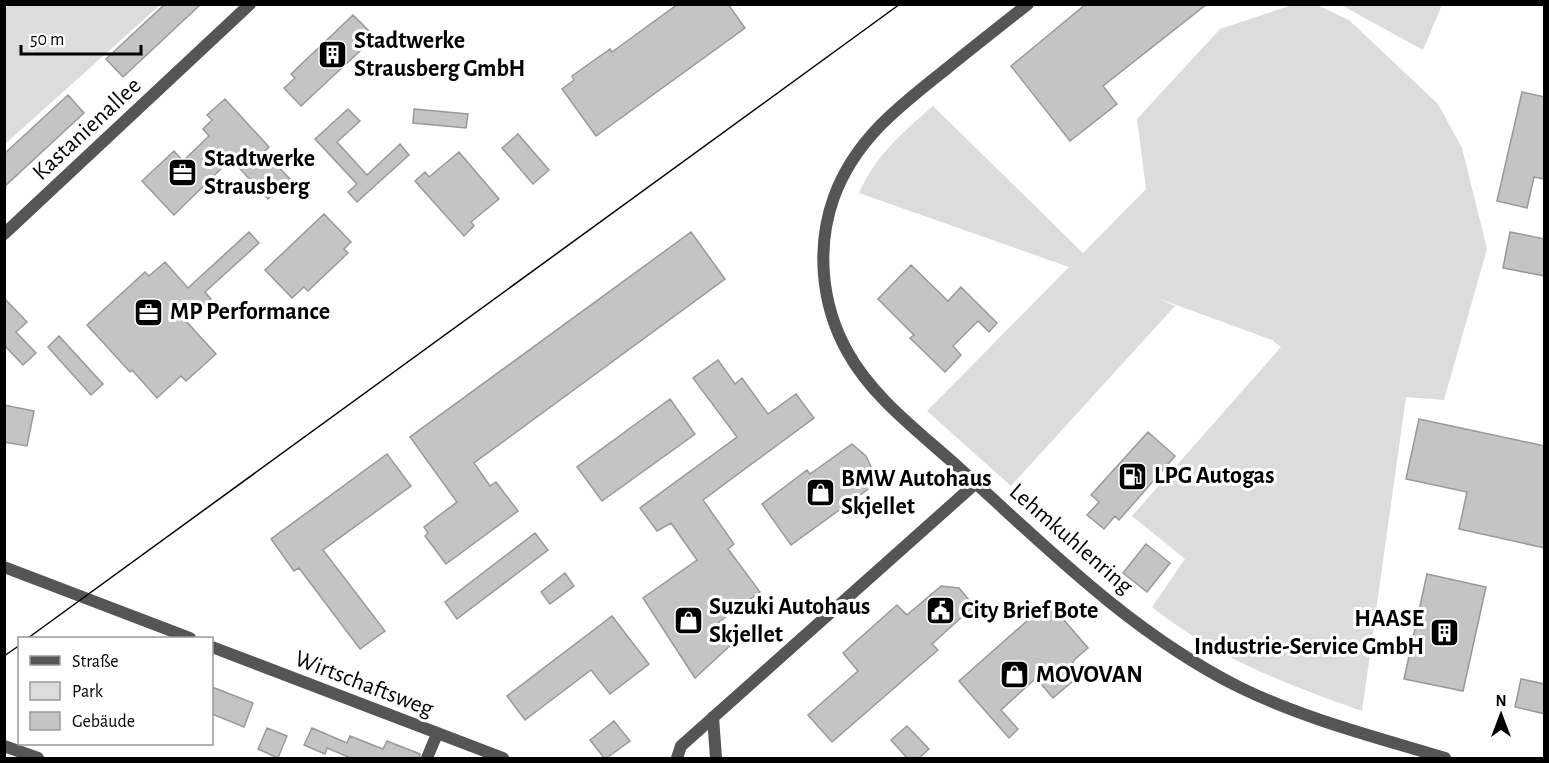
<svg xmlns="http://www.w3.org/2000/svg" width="1549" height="763" font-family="'Alegreya Sans',sans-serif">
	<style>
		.green { fill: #dcdcdc }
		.building { fill: #c4c4c4; stroke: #999; stroke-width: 1.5 }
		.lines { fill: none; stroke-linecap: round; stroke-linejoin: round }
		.minor { stroke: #555; stroke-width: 12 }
		.tertiary { stroke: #555; stroke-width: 12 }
		.tram { stroke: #000; stroke-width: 1.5 }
		.labels { text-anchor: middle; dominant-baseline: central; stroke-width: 6; stroke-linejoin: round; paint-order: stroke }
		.poi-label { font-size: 24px; font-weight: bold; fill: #000; stroke: #fff; text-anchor: start }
		.street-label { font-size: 24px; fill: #000; stroke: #fff }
	</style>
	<rect width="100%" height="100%" fill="#fff"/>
	<path class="green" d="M 5,4 L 160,4 L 160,5 L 5,144 Z
		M 1292,5 L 1317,5 L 1349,20 L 1438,104 L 1462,148 L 1487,249 L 1444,400 L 1406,397 L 1362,711 C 1288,685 1214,657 1152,607 L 1185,559 L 1132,516 L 1281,347 L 1272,340 L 1157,298 L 1175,306 L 1011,486 L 927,411 L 1069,267 L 859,193 C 875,156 903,132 933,106 L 1083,253 L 1146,189 L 1137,119 L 1220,29 Z
		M 1341,5 L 1442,5 L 1423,50 Z"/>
	<path class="building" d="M 165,4 L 201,4 L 123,77 L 106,59 Z
		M 678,4 L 728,4 L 745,28 L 596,136 L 562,89 L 574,80 L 572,76 L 610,49 L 612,52 Z
		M 1086,4 L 1207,4 L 1103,86 L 1117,104 L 1070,141 L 1011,66 Z
		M 353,15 L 375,37 L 301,106 L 284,88 L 295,78 L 291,74 Z
		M 1522,92 L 1545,97 L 1545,179 L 1534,177 L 1527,208 L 1497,201 Z
		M 68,95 L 84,113 L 4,187 L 4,154 Z
		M 225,99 L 269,147 L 264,152 L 290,179 L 268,199 L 231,159 L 174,215 L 142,181 L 174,151 L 183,161 L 209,136 L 203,129 L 212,120 L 207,115 Z
		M 348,109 L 360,121 L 337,142 L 367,175 L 400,144 L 409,155 L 357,202 L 348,192 L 357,184 L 315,139 Z
		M 414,109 L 468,114 L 466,128 L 413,123 Z
		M 518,134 L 549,170 L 533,184 L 502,148 Z
		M 459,152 L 499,199 L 471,222 L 474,226 L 464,236 L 415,181 L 425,172 L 429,177 Z
		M 324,214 L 351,242 L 344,249 L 348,253 L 308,291 L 304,287 L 292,298 L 265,270 Z
		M 249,232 L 259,243 L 205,292 L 211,299 L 186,321 L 216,354 L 186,381 L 181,376 L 157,398 L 132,370 L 130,372 L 87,325 L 145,272 L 149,276 L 165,262 L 188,288 Z
		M 691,232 L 725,279 L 474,463 L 490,486 L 496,482 L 518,511 L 446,564 L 425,536 L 428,533 L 424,527 L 457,502 L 410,437 Z
		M 1510,232 L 1545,239 L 1545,276 L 1503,268 Z
		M 911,265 L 948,301 L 961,287 L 997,323 L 989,332 L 978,321 L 953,346 L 961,355 L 945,372 L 910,338 L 914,335 L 878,299 Z
		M 4,298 L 27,322 L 16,332 L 36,353 L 23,365 L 4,345 Z
		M 59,336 L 103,384 L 91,395 L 48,347 Z
		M 718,360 L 735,384 L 742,378 L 768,414 L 796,394 L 814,418 L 703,500 L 734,544 L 728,549 L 760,592 L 719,622 L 733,643 L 695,678 L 643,598 L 697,560 L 671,523 L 657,531 L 640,508 L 737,437 L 693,378 Z
		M 670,399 L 695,434 L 602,501 L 577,467 Z
		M 4,405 L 34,411 L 27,446 L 4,442 Z
		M 1419,419 L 1545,446 L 1545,548 L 1459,529 L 1467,492 L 1406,479 Z
		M 1148,432 L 1175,456 L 1119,520 L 1115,516 L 1104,529 L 1087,515 L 1099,502 L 1091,495 Z
		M 852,444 L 866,456 L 878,482 L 791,545 L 762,504 L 807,470 L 810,474 Z
		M 387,454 L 411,486 L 323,550 L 385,631 L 360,649 L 299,568 L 294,571 L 271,539 Z
		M 535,533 L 548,550 L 457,619 L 445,602 Z
		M 1146,544 L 1170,563 L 1147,592 L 1123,573 Z
		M 565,573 L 574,586 L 550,604 L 541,592 Z
		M 1427,574 L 1486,587 L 1463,691 L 1404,679 Z
		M 941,586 L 959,588 L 974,606 L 932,644 L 938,650 L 832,742 L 808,715 L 858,671 L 843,653 L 897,605 L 907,615 Z
		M 1045,605 L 1051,605 L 1088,648 L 1074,660 L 1068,678 L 1072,682 L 1053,698 L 1036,678 L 1001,710 L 1018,729 L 1009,738 L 959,681 Z
		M 612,616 L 649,664 L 610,694 L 591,670 L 525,720 L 507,696 Z
		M 1521,679 L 1545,684 L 1545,714 L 1515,707 Z
		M 212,687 L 253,703 L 244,727 L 212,714 Z
		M 614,721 L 630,741 L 605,759 L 590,740 Z
		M 907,726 L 929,749 L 918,759 L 908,759 L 891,740 Z
		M 267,728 L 287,736 L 278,758 L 258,749 Z
		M 312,728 L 347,743 L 350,736 L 383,749 L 387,741 L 420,754 L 419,759 L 353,759 L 327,748 L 325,754 L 304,745 Z"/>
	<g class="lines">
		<path class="minor" d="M 1028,4 C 1000,26 972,48 945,70 C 898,107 855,140 834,197 C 816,247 821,304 847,351 C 872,397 918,431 957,466 C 1045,546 1131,633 1239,687 C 1304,719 1376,737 1445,758
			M 4,567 L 190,638
			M 212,647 L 503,758
			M 713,717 L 716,758
			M 4,746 L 38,758
			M 427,758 L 437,734
			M 677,758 L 681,746 L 976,483"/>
		<path class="tertiary" d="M 4,234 L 250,4"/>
		<path class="tram" d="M 28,638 L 900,4
			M 4,656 L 20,645"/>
	</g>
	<defs>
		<symbol id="building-square" viewBox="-11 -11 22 22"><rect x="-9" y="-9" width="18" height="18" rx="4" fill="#000" stroke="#fff"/><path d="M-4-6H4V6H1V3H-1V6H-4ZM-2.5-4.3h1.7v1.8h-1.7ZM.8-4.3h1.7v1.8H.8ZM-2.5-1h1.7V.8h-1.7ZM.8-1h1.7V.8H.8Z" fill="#fff"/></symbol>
		<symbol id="office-square" viewBox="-11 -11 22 22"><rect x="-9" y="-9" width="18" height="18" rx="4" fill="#000" stroke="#fff"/><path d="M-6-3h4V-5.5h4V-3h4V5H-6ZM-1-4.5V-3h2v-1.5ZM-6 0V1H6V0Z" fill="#fff"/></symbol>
		<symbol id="fuel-square" viewBox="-11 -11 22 22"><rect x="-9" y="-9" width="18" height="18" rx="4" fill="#000" stroke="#fff"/><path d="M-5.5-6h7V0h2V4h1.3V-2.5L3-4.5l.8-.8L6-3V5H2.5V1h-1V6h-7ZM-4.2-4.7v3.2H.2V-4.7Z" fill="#fff"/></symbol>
		<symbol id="shop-square" viewBox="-11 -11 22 22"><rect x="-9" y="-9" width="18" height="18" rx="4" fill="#000" stroke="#fff"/><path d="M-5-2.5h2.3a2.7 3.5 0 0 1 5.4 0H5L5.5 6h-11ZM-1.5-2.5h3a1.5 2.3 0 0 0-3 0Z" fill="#fff"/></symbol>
		<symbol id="civic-square" viewBox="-11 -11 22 22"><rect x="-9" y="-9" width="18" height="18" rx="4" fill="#000" stroke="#fff"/><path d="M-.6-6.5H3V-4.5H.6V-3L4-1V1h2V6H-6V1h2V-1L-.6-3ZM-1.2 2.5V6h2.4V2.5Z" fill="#fff"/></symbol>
	</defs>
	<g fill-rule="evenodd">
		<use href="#building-square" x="316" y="38" width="33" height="33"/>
		<use href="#office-square" x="166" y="156" width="33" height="33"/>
		<use href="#office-square" x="132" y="296" width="33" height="33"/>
		<use href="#fuel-square" x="1116" y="460" width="33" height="33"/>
		<use href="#shop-square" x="804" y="476" width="33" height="33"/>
		<use href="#civic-square" x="924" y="594" width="33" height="33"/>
		<use href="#shop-square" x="672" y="604" width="33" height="33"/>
		<use href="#building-square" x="1428" y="616" width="33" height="33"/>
		<use href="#shop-square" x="998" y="658" width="33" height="33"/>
	</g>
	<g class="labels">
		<g class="poi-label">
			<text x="354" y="41">Stadtwerke<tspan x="354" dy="28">Strausberg GmbH</tspan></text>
			<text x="204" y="159">Stadtwerke<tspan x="204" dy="28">Strausberg</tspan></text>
			<text x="170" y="312">MP Performance</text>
			<text x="1154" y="476">LPG Autogas</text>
			<text x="841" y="479">BMW Autohaus<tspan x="841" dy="28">Skjellet</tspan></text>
			<text x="709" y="607">Suzuki Autohaus<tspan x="709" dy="28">Skjellet</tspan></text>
			<text x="961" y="611">City Brief Bote</text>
			<text x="1424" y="619" text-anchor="end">HAASE<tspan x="1424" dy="28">Industrie-Service GmbH</tspan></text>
			<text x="1036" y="675">MOVOVAN</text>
		</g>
		<g class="street-label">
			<text transform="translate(87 129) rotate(-43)">Kastanienallee</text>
			<text transform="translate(1071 539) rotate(41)">Lehmkuhlenring</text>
			<text transform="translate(364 684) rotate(21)">Wirtschaftsweg</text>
		</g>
	</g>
	<rect width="1549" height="763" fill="none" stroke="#000000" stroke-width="12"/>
	<rect x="18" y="637" width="195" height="108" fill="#ffffff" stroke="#999999" stroke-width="1.5"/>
	<rect x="30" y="656" width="30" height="9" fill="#555555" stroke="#999999" stroke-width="1.5"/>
	<text x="72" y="667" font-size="18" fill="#000000">Straße</text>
	<rect x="30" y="682" width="30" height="18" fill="#dcdcdc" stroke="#999999" stroke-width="1.5"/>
	<text x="72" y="697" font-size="18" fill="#000000">Park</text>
	<rect x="30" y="712" width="30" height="18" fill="#c4c4c4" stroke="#999999" stroke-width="1.5"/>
	<text x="72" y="727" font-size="18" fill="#000000">Gebäude</text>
	<g transform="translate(1501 715)" stroke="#ffffff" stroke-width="4.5" paint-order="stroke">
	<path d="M0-4.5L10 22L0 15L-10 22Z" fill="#000000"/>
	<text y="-9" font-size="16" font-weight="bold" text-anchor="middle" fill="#000000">N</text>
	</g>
	<path d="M21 45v9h120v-9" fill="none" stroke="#000000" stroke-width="3"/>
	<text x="30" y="45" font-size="18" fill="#000000" stroke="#ffffff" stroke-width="4.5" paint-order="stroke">50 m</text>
</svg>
